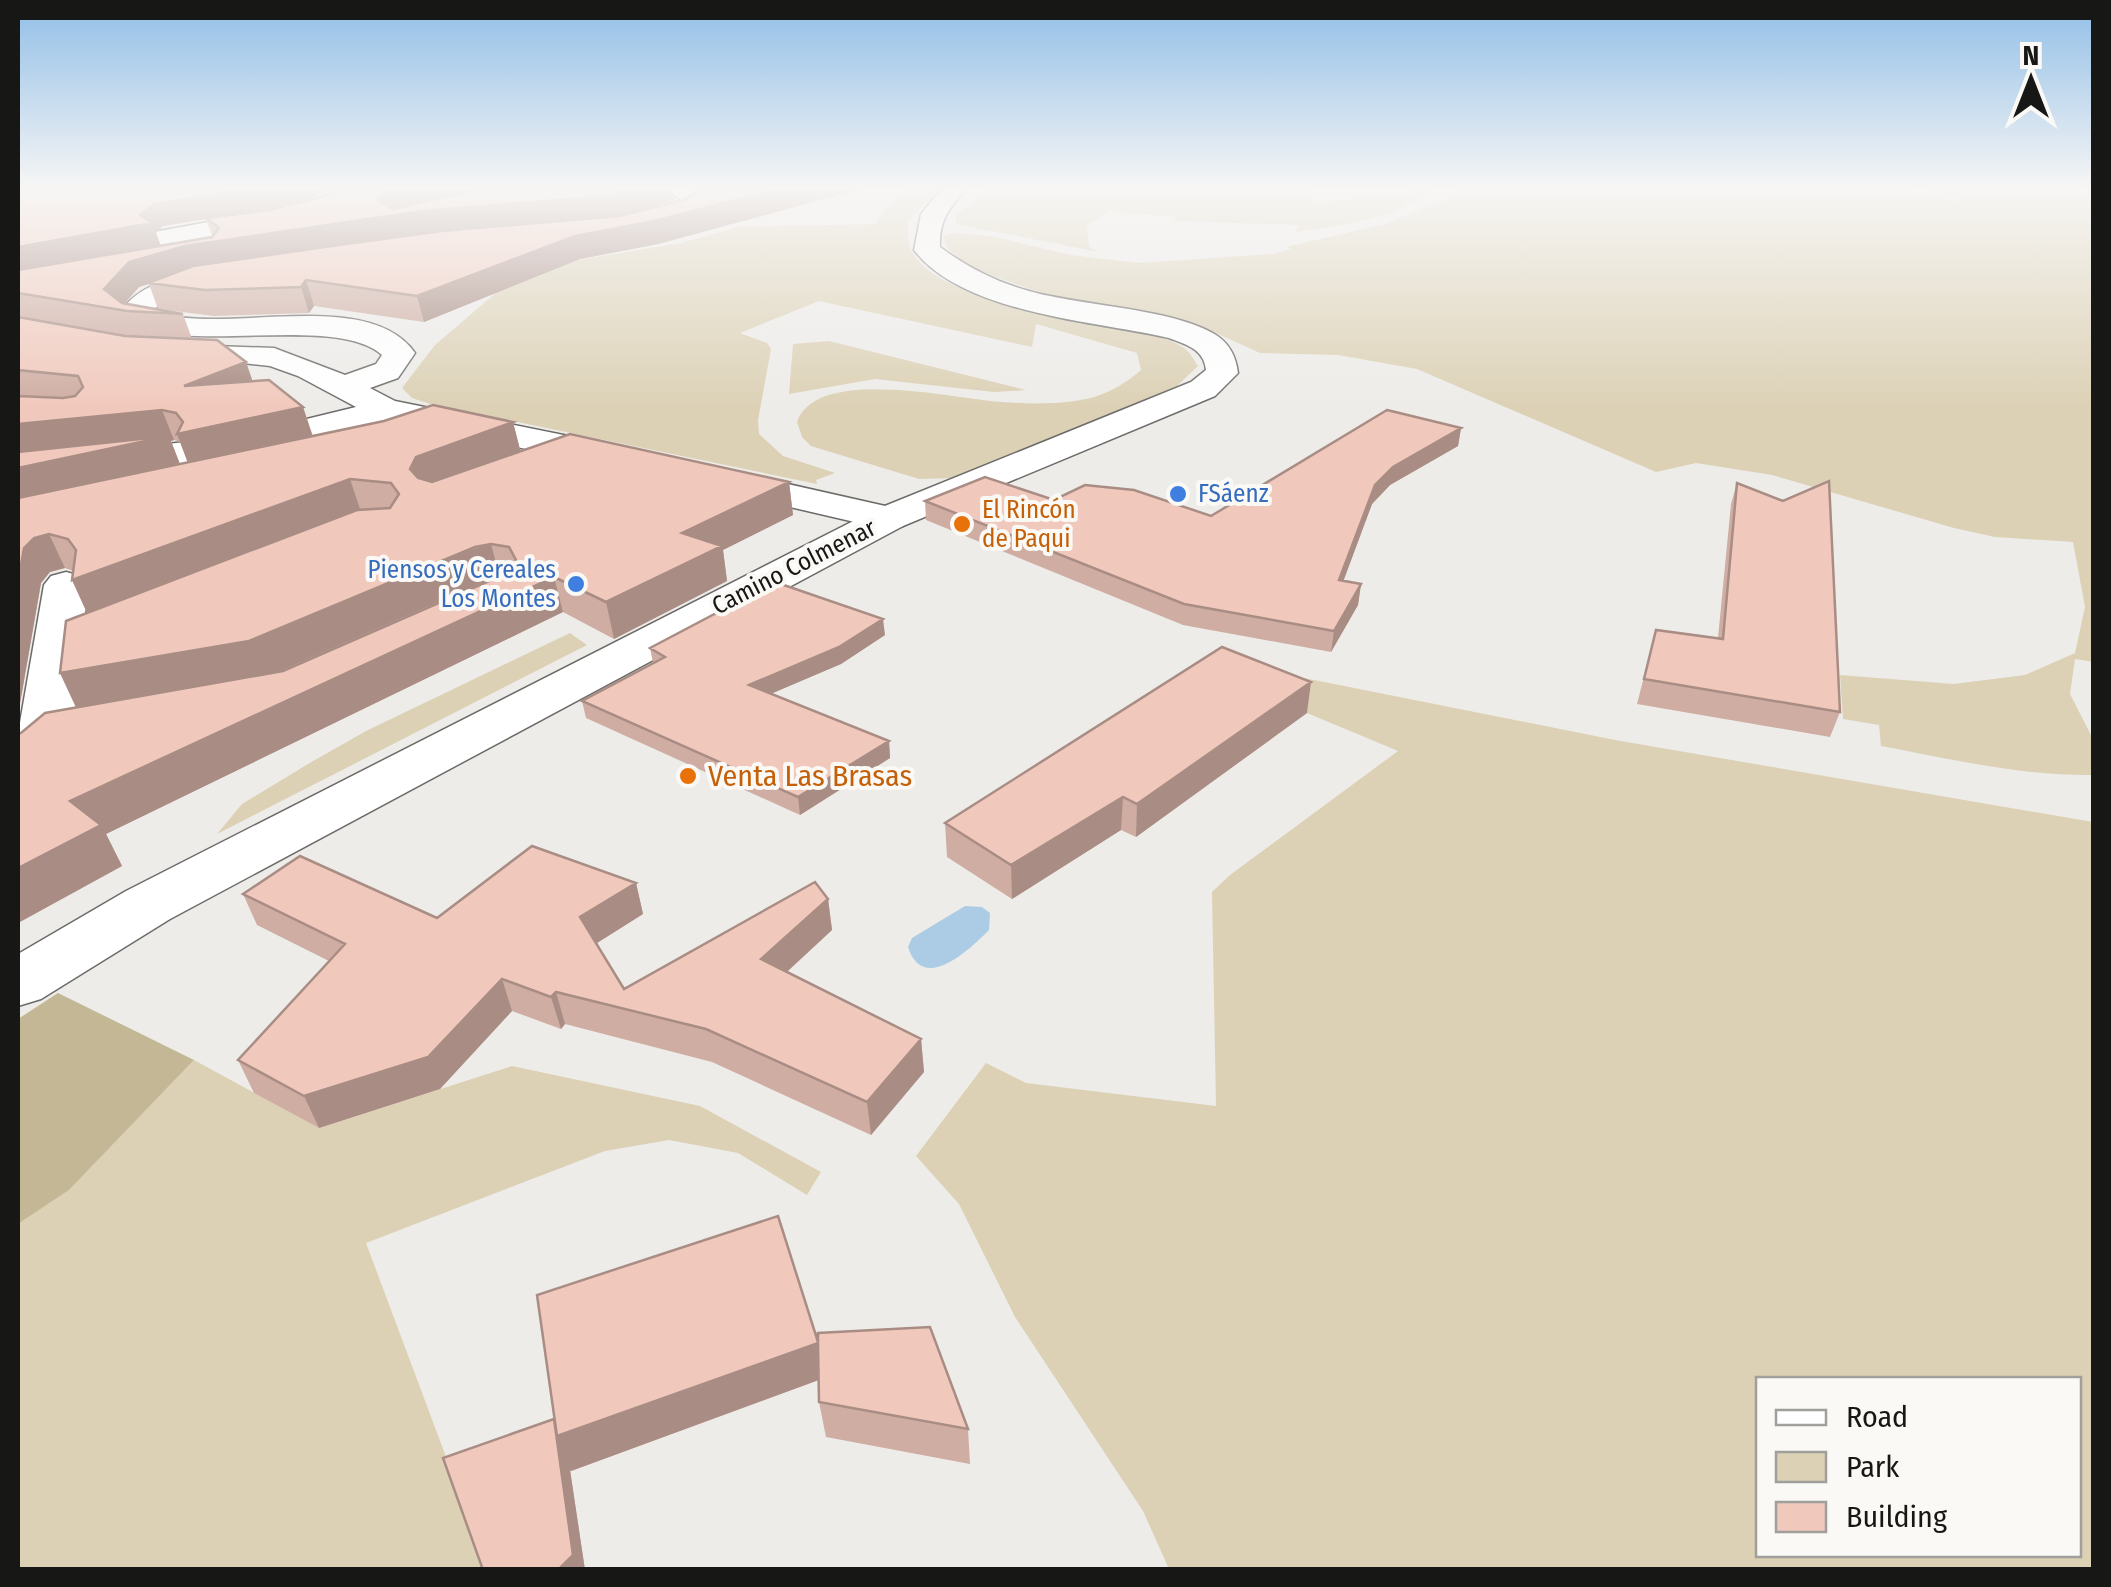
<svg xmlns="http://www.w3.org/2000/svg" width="2111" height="1587" font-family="'Fira Sans Condensed',sans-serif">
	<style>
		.green { fill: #dcd1b5; fill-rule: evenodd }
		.forest { fill: #c4b795 }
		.water { fill: #accce5 }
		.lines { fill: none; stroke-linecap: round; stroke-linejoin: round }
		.minor-casing { stroke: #6c6b69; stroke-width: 3 }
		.major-casing { stroke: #6c6b69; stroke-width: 3 }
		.minor { fill: #fff; fill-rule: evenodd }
		.major { fill: #fff; fill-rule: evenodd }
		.wall { fill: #cfada2; fill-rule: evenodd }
		.shaded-wall { fill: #a98d84 }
		.building { fill: #f1c9bc; stroke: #a98d84; stroke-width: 2.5 }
		.shop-dot { fill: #3f7fe0; stroke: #faf9f6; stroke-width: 4 }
		.food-dot { fill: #e8710a; stroke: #faf9f6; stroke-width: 4 }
		.labels { text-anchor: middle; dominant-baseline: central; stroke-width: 8; stroke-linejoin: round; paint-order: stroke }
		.far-shop-label { font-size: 25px; fill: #366cbe; stroke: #faf9f6; text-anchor: start }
		.far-food-label { font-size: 25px; fill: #c56008; stroke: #faf9f6; text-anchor: start }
		.far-street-label { font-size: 25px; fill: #171716; stroke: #faf9f6 }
		.food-label { font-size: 30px; fill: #c56008; stroke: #faf9f6; text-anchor: start }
	</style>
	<rect width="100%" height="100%" fill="#edece9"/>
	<path class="green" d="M 912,187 L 941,187 L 908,221 C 908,228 908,237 909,244 C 930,314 1128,310 1184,348 C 1190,352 1194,360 1198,366 L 1177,386 L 956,478 L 919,479 L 811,446 L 802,437 L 797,422 C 817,365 955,399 1001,402 C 1031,404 1065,405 1094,397 C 1111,392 1129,381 1141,370 L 1137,353 L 1036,324 L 1032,347 L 819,301 L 740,333 L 767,343 L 771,349 L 758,420 L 759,434 L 783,456 L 835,473 L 816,480 L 817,484 L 430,404 L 412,398 L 402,388 L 435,345 L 505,285 L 535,267 L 681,243 L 738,227 L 875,224 L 889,204 Z
		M 990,187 L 1305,187 L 1314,202 L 1406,194 L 1429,187 C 1411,218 1329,227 1295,232 L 1299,225 L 1174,221 L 1176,217 L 1109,211 L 1087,225 L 1089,247 L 1099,252 L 956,224 L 956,215 Z
		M 1463,187 L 1883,187 L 1956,201 L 1955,197 L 1920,187 L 2053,187 L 2093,195 L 2094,662 L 2075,659 L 2070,694 L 2093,739 L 2093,775 C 2021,776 1951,759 1881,746 L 1879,725 L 1843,719 L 1840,675 L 1954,684 L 2025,675 L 2075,653 L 2085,607 L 2073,542 L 1995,537 L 1954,528 L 1772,475 L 1696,463 L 1656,472 L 1417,369 L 1338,355 L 1260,353 L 1205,328 L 1141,312 L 1055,297 L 1018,285 L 972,268 L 948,249 L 943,236 L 955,233 L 991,236 L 1071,255 L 1139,263 L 1273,254 L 1291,249 L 1286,247 L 1385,224 L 1456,195 Z
		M 829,341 L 1026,390 L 994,392 L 875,379 L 789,394 L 793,344 Z
		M 570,633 L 587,645 L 217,834 L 242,804 L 308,764 L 366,731 Z
		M 1279,673 L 1615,740 L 2093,822 L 2093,1569 L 1169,1569 L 1143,1511 L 1015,1317 L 959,1204 L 916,1156 L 986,1063 L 1026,1083 L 1216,1106 L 1212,892 L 1230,875 L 1398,751 L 1307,713 ZM 1758,1380 L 2078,1380 L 2078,1554 L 1758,1554 Z
		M 194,1060 L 319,1128 L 512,1066 L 700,1106 L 821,1172 L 807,1195 L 738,1153 L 669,1140 L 605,1151 L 366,1243 L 488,1569 L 18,1570 L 18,1224 L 69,1190 Z"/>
	<path class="forest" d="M 58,993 L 194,1060 L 69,1190 L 18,1224 L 18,1019 Z"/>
	<path class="water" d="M 965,906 L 982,907 L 990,913 L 989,930 C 971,948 923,995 908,947 L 912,938 Z"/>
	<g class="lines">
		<defs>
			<path id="minor" d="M 348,187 L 374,187 L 349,207 L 317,216 L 104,257 L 18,284 L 18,267 L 99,242 L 307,204 L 333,197 Z
				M 663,187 C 683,187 698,183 707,204 L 685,218 L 634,229 L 626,227 L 622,222 L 626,217 L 683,201 Z
				M 222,269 L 232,271 L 235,277 L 232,283 L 181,293 L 150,311 C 221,337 368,285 415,353 L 398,378 L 370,388 L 395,401 L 618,446 L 631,449 L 636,457 L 631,465 L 618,468 L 387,420 L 330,437 L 232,459 L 18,482 L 18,460 L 232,437 L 356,407 L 298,376 L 270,366 L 215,360 L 210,353 L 215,346 L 274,348 L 345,375 L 376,364 L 382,355 C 341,318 215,347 153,331 C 140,328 126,326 118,315 C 141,279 183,276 222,269 Z
				M 717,468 L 903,510 L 909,518 L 903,526 L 889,530 L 704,487 L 698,479 L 704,471 Z
				M 66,572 L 81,576 L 88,585 L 72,736 L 37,772 L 18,777 L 18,734 L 44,585 L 51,576 Z"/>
			<path id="major" d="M 943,187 L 967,187 C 950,208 939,219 940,247 C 967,267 996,282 1029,291 C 1081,306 1172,308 1216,335 C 1230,344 1236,357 1238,373 L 1215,396 L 903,526 L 170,919 L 41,999 L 18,1006 L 18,954 L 126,891 L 875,510 L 1191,382 L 1206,370 C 1204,349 1187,345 1169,338 C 1096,321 963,314 914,250 L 921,214 Z"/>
		</defs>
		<use href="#minor" class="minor-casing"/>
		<use href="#major" class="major-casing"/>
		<use href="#minor" class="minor"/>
		<use href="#major" class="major"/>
	</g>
	<path class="wall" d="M 18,187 L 337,187 L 302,201 L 328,195 L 344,187 L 474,187 L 465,193 L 674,200 L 620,216 L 686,199 L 698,189 L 697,187 L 868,187 L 658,244 L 580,259 L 424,322 L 314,306 L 309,313 L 214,316 L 158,309 L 149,284 L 139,287 L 125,303 L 183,314 L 192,339 L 246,362 L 252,381 L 303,407 L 313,436 L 513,422 L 520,451 L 789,482 L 793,515 L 723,550 L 727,581 L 614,639 L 563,612 L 106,834 L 122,866 L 18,923 L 18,734 L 76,708 L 60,673 L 87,613 L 72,580 L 73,571 L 65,568 L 50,572 L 41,583 L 18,715 ZM 206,219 L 212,236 L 160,245 L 156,233 L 163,226 ZM 174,440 L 180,442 L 188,462 L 180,464 L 171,441 ZM 484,582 L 283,671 L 278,672 Z
		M 1461,428 L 1458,446 L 1390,485 L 1372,504 L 1343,581 L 1361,584 L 1358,605 L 1331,652 L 1183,625 L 926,520 L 925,501 L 1054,500 L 1211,516 Z
		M 1737,483 L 1840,712 L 1830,737 L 1637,704 L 1656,630 L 1718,638 L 1731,504 Z
		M 885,635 L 841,664 L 771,693 L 889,741 L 890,758 L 800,815 L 586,718 L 582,701 L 653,663 L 650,648 Z
		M 1307,713 L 1136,837 L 1121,830 L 1012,899 L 947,857 L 945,823 Z
		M 636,883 L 643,914 L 597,943 L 624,989 L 828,899 L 832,930 L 787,972 L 921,1039 L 924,1072 L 871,1135 L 712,1062 L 565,1024 L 561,1029 L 512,1011 L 440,1089 L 319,1128 L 254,1093 L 238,1060 L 329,961 L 257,925 L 243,894 L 437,918 Z
		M 818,1342 L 968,1429 L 970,1464 L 826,1437 L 819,1402 L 819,1380 L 571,1471 L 570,1470 L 585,1570 L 483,1570 L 554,1419 Z"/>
	<path class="shaded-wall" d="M 259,187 L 337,187 L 294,204 L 163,226 L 156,233 L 161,246 L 18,273 L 18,247 L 140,215 L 155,204 Z
		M 397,187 L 474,187 L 460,195 L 422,211 L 639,187 L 672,187 L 674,200 L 611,218 L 193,270 L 139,287 L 119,310 L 104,289 L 129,262 L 185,246 L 376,199 L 383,190 Z
		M 785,187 L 868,187 L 658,244 L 580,259 L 424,322 L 417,296 L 575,236 Z
		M 306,280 L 314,306 L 309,313 L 301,287 Z
		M 246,362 L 256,391 L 184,386 Z
		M 303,407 L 313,438 L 189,466 L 177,434 Z
		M 162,410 L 174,440 L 171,441 L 181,467 L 18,504 L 18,424 Z
		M 513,422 L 521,453 L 425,489 L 410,469 L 416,457 Z
		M 1461,428 L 1458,446 L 1390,485 L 1372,504 L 1336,601 L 1339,580 L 1375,485 L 1393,467 Z
		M 350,479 L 361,512 L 88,615 L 72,580 Z
		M 789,482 L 793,515 L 723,550 L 727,581 L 614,639 L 606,602 L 682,533 Z
		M 49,534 L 65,568 L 50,572 L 41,583 L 18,715 L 18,581 L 24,548 L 34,538 Z
		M 491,544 L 500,578 L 484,582 L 264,678 L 78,711 L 60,673 Z
		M 554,577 L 563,612 L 106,834 L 122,866 L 18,923 L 18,868 L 70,801 Z
		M 1361,584 L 1358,605 L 1331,652 L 1334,631 Z
		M 883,619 L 885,635 L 841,664 L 752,702 L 749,685 Z
		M 1311,682 L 1307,713 L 1136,837 L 1137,804 Z
		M 889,741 L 890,758 L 800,815 L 798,797 Z
		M 1123,797 L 1121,830 L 1012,899 L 1011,865 Z
		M 636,883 L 643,914 L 589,948 L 580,917 Z
		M 828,899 L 832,930 L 766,991 L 761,959 Z
		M 502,979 L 512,1011 L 440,1089 L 319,1128 L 304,1096 Z
		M 556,992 L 565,1024 L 561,1029 L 551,997 Z
		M 921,1039 L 924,1072 L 871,1135 L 867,1102 Z
		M 818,1343 L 824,1378 L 571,1471 L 570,1470 L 585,1570 L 558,1570 L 554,1419 Z"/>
	<path class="building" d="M 18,187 L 259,187 L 155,204 L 140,215 L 152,223 L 18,247 Z
		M 344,187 L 397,187 L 383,190 L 376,199 L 393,209 L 473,191 L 478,187 L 639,187 L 607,196 L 422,211 L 185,246 L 129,262 L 104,289 L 122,303 L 183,314 L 127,311 L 18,293 L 18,270 L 212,237 L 219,228 L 206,218 L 269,210 L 328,195 Z
		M 700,187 L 785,187 L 654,221 L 575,236 L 417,296 L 306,280 L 301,287 L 205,290 L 148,283 L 193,266 L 346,244 L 442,231 L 620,216 L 686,199 Z
		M 18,317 L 125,336 L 217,340 L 246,362 L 184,386 L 269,380 L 303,407 L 177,434 L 183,422 L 176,413 L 162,410 L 18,424 L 18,396 L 63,398 L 75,396 L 83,387 L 78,376 L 18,370 Z
		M 433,405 L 513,422 L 416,457 L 410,469 L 418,478 L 432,482 L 570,434 L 789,482 L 682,533 L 722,546 L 606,602 L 554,577 L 70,801 L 101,825 L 18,868 L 18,734 L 21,733 L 45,713 L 283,671 L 510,572 L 517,562 L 509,547 L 491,544 L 475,547 L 249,641 L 60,673 L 66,621 L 357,510 L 390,508 L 399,494 L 391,483 L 350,479 L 72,580 L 76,550 L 68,539 L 49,534 L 34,538 L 24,548 L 18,581 L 18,498 L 384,421 Z
		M 1387,410 L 1461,428 L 1393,467 L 1375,485 L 1339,580 L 1361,584 L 1334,631 L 1184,604 L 925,501 L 985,477 L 1054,500 L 1085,485 L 1134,490 L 1211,516 Z
		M 169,436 L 18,468 L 18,452 Z
		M 1829,481 L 1840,712 L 1644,679 L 1656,630 L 1723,639 L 1737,483 L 1783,501 Z
		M 775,582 L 883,619 L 839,647 L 749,685 L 889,741 L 798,797 L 582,701 L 665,657 L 650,648 Z
		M 1222,647 L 1311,682 L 1137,804 L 1123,797 L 1011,865 L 945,823 Z
		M 532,846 L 636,883 L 580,917 L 624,989 L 815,882 L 828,899 L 761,959 L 921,1039 L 867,1102 L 706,1029 L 556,992 L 551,997 L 502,979 L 428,1057 L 304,1096 L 238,1060 L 345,944 L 243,894 L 300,856 L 437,918 Z
		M 778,1216 L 818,1342 L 818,1333 L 930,1327 L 968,1429 L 819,1402 L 818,1343 L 557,1436 L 537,1295 Z
		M 554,1419 L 573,1555 L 558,1570 L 483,1570 L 443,1458 Z"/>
	<linearGradient id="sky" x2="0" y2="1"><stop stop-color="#90bee7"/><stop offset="0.46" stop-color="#f7f6f5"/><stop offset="1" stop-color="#f7f6f5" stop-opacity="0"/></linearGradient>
	<rect width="2111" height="409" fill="url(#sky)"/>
	<g class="shop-dot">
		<circle cx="1178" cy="494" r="10"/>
		<circle cx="576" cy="584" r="10"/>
	</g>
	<g class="food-dot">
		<circle cx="962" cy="524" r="10"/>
		<circle cx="688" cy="776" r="10"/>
	</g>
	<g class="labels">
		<g class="far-shop-label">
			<text x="1198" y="494">FSáenz</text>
			<text x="556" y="570" text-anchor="end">Piensos y Cereales<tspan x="556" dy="29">Los Montes</tspan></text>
		</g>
		<g class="far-food-label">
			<text x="982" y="510">El Rincón<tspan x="982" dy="29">de Paqui</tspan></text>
		</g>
		<g class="far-street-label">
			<text transform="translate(794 567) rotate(-27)">Camino Colmenar</text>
		</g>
		<g class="food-label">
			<text x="708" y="776">Venta Las Brasas</text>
		</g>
	</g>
	<rect width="2111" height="1587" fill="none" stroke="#171716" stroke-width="40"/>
	<rect x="1756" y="1377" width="325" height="180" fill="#faf9f6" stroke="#9f9f9c" stroke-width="2.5"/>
	<rect x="1776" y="1410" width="50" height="15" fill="#ffffff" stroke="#9f9f9c" stroke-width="2.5"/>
	<text x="1846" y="1427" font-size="30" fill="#171716">Road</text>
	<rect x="1776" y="1452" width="50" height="30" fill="#dcd1b5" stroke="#9f9f9c" stroke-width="2.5"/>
	<text x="1846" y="1477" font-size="30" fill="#171716">Park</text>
	<rect x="1776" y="1502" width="50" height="30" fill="#f1c9bc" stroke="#9f9f9c" stroke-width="2.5"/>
	<text x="1846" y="1527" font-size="30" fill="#171716">Building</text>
	<g transform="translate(2031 80)" stroke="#faf9f6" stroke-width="8" paint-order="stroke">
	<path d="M0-8L18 38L0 25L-18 38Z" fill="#171716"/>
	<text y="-15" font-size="28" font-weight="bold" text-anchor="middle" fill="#171716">N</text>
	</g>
</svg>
